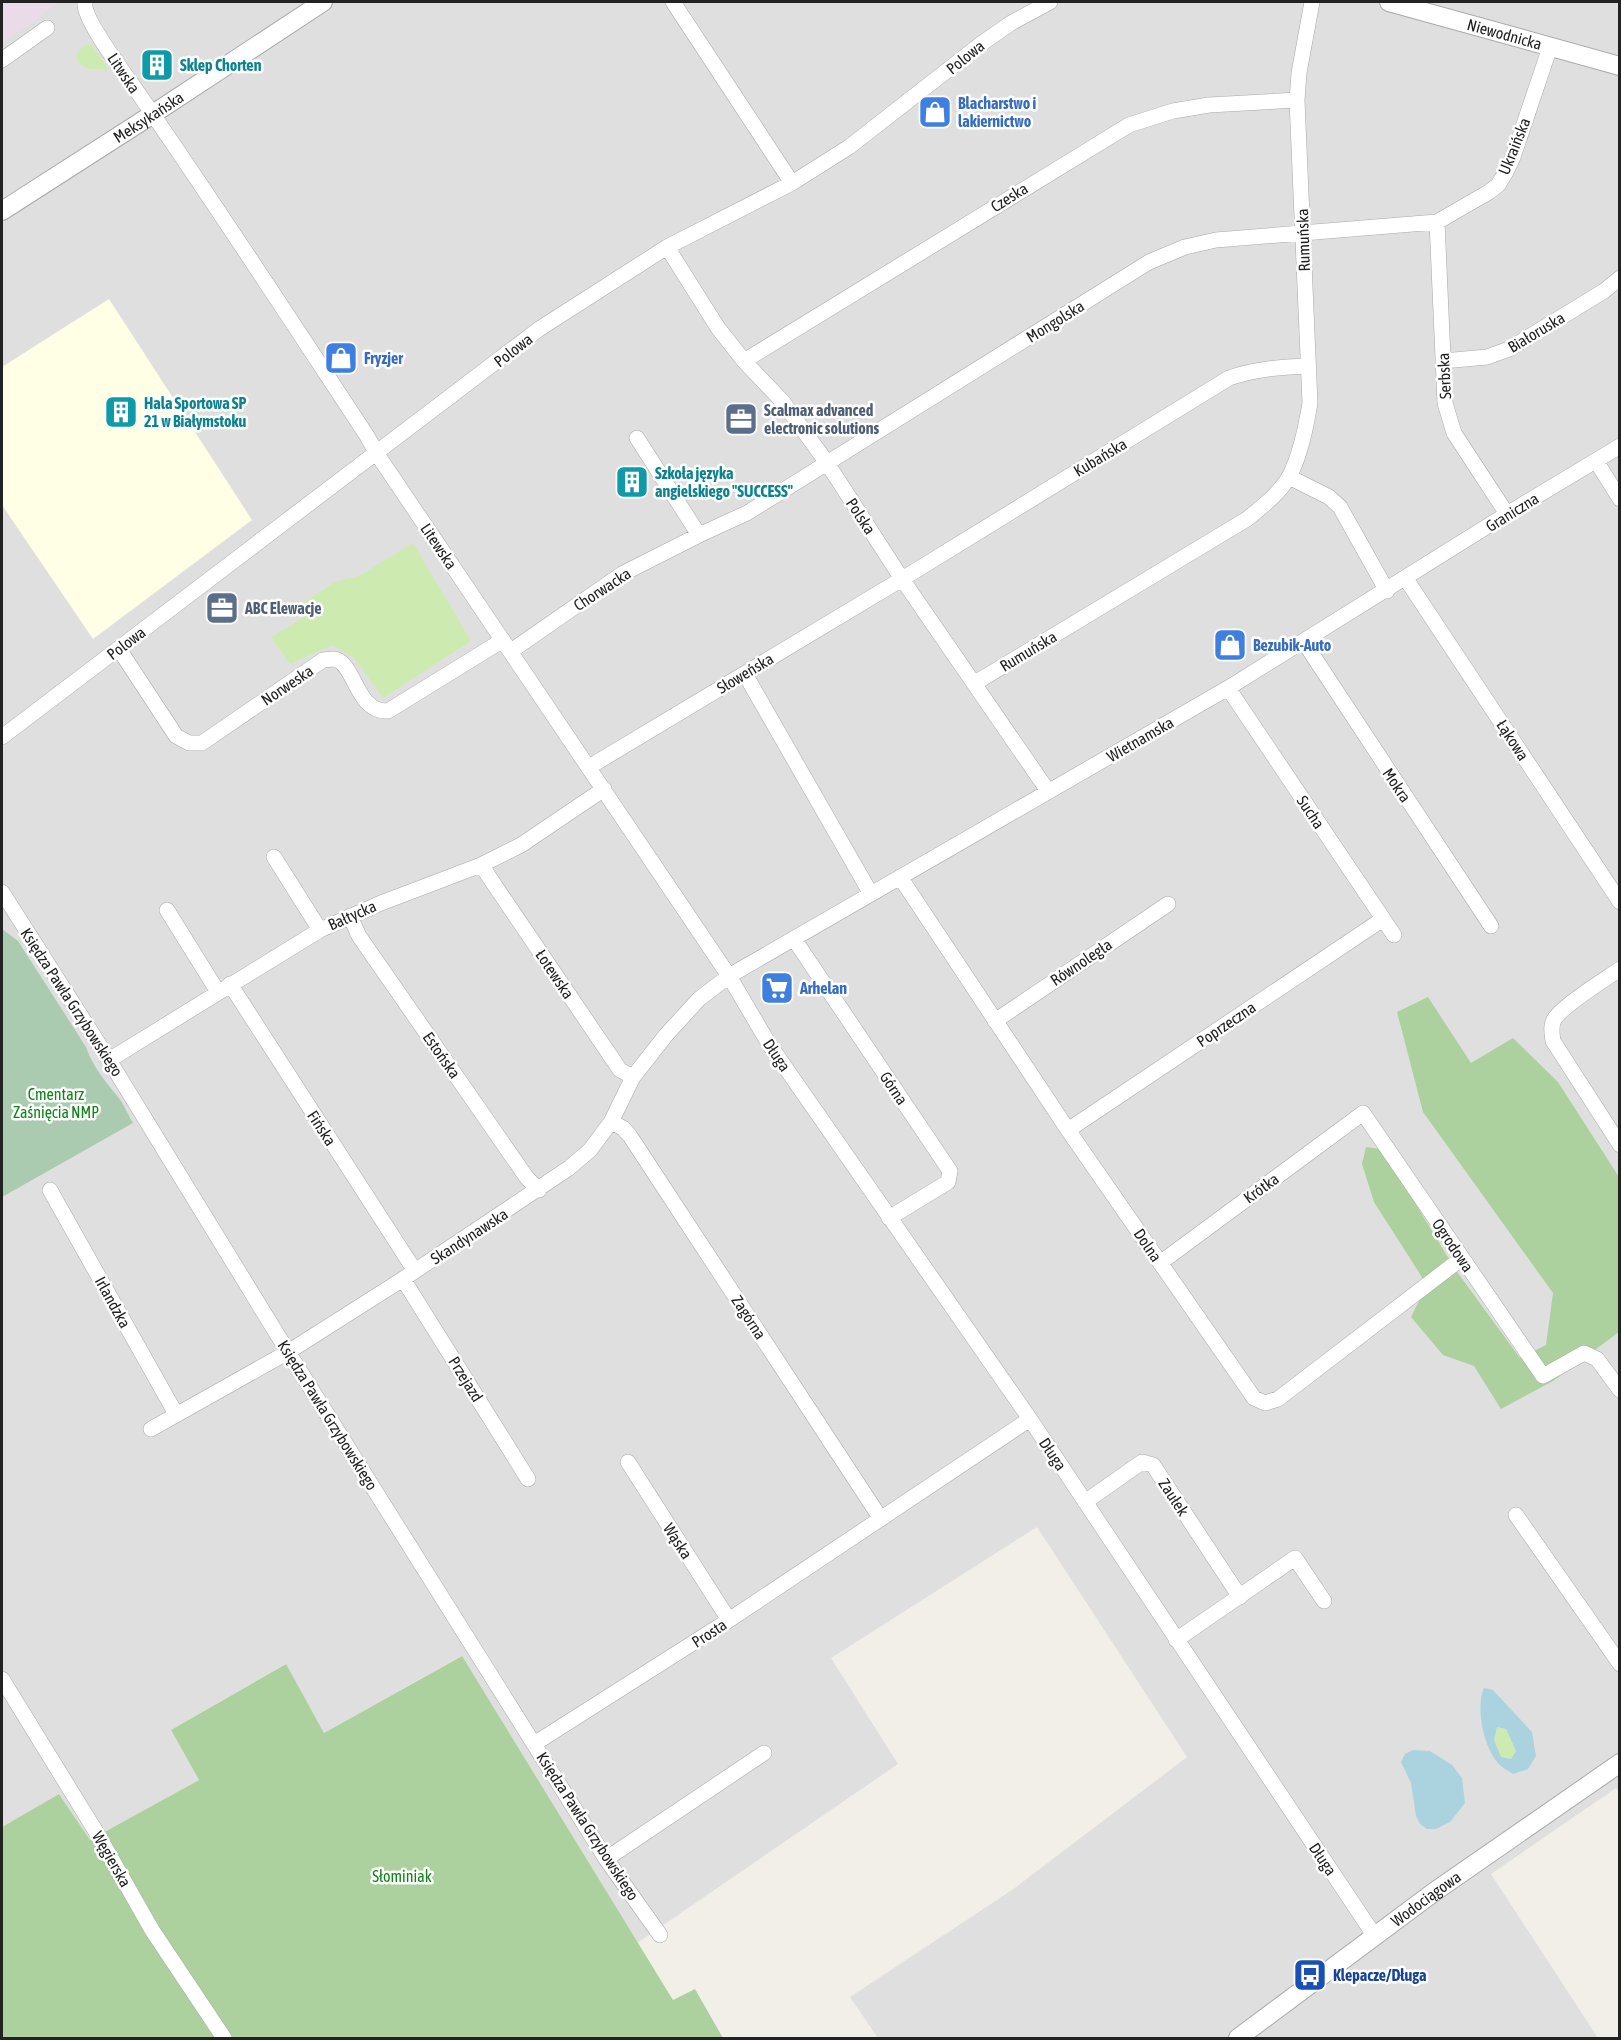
<svg xmlns="http://www.w3.org/2000/svg" width="1621" height="2040" font-family="'Asap Condensed',sans-serif">
	<style>
		.residential { fill: #e0dfdf }
		.industrial { fill: #ebdbe8 }
		.education { fill: #ffffe5 }
		.grass { fill: #cdebb0 }
		.forest { fill: #add19e }
		.cemetery { fill: #aacbaf }
		.water { fill: #aad3df; fill-rule: evenodd }
		.lines { fill: none; stroke-linecap: round; stroke-linejoin: round }
		.minor-casing { stroke: #a9a9a9; stroke-width: 16 }
		.tertiary-casing { stroke: #a9a9a9; stroke-width: 20 }
		.minor { stroke: #fff; stroke-width: 15 }
		.tertiary { stroke: #fff; stroke-width: 18 }
		.labels { text-anchor: middle; dominant-baseline: central; stroke-width: 5; stroke-linejoin: round; paint-order: stroke }
		.street-label { font-size: 16px; fill: #222; stroke: #fff }
		.culture-label { font-size: 16px; font-weight: bold; fill: #0d838f; stroke: #fff; text-anchor: start }
		.shop-label { font-size: 16px; font-weight: bold; fill: #366cbe; stroke: #fff; text-anchor: start }
		.service-label { font-size: 16px; font-weight: bold; fill: #4e5e75; stroke: #fff; text-anchor: start }
		.park-label { font-size: 16px; fill: #0c8416; stroke: #fff }
		.transit-label { font-size: 16px; font-weight: bold; fill: #164399; stroke: #fff; text-anchor: start }
	</style>
	<rect width="100%" height="100%" fill="#f2efe9"/>
	<path class="residential" d="M 58,2 L 1619,2 L 1619,1792 L 1616,1788 L 1491,1874 L 1598,2038 L 878,2038 L 850,1997 L 1012,1890 L 1187,1757 L 1037,1527 L 831,1658 L 898,1764 L 637,1943 L 461,1656 L 324,1733 L 285,1664 L 171,1730 L 199,1780 L 90,1841 L 59,1794 L 2,1827 L 2,43 Z"/>
	<path class="industrial" d="M 2,2 L 58,2 L 2,43 Z"/>
	<path class="education" d="M 109,299 L 252,520 L 93,639 L 2,505 L 2,367 Z"/>
	<path class="grass" d="M 91,44 L 109,70 C 101,69 91,70 84,67 C 70,59 79,45 91,44 Z
		M 413,543 L 471,641 L 383,698 L 354,658 L 332,645 L 290,664 L 271,637 L 302,618 L 300,605 L 335,582 L 359,576 Z
		M 1497,1727 L 1506,1729 L 1516,1752 L 1511,1759 L 1501,1757 L 1494,1740 Z"/>
	<path class="forest" d="M 1428,997 L 1471,1063 L 1513,1038 L 1558,1082 L 1619,1177 L 1619,1332 L 1553,1381 L 1501,1409 L 1474,1366 L 1443,1355 L 1411,1317 L 1427,1285 L 1374,1202 L 1362,1164 L 1366,1147 L 1380,1149 L 1397,1173 L 1455,1269 L 1520,1358 L 1546,1345 L 1553,1293 L 1423,1112 L 1397,1012 Z
		M 462,1656 L 673,2000 L 695,1989 L 723,2038 L 2,2038 L 2,1827 L 59,1794 L 90,1840 L 199,1780 L 171,1730 L 286,1664 L 324,1733 Z"/>
	<path class="cemetery" d="M 2,929 L 18,941 L 86,1047 C 93,1067 105,1081 118,1097 C 124,1104 128,1115 133,1123 L 2,1197 Z"/>
	<path class="water" d="M 1484,1688 L 1493,1690 L 1532,1732 L 1536,1756 L 1528,1769 L 1513,1774 C 1509,1771 1504,1769 1501,1766 C 1484,1751 1475,1708 1484,1688 ZM 1497,1727 L 1506,1729 L 1516,1751 L 1511,1759 L 1501,1757 L 1494,1740 Z
		M 1413,1750 L 1430,1751 L 1452,1765 L 1462,1778 L 1465,1803 L 1450,1822 L 1436,1829 L 1427,1829 L 1420,1824 L 1416,1816 L 1411,1783 L 1401,1762 L 1405,1754 Z"/>
	<g class="lines">
		<defs>
			<path id="minor" d="M 85,2 C 82,18 123,71 134,87 C 214,202 290,319 367,436 L 377,454 L 729,976 L 769,1044 L 1030,1419 L 1374,1935
				M 673,2 L 792,183
				M 2,60 L 47,28
				M 1437,222 L 1445,403 L 1454,433 L 1507,514
				M 667,247 L 718,328 L 744,361 L 783,402 L 827,463 L 902,579 L 1048,791
				M 744,361 L 1129,125 L 1173,111 L 1209,105 L 1297,100
				M 1443,361 L 1487,357 L 1509,349 L 1604,291 L 1620,278
				M 637,438 L 699,535
				M 1596,461 L 1620,499
				M 1289,477 L 1329,497 L 1340,507 L 1387,591
				M 1406,579 L 1620,902
				M 1304,642 L 1491,926
				M 119,649 L 176,736 L 189,743 L 202,743 L 323,660 C 326,660 330,659 333,659 C 355,660 355,713 388,711 L 503,640
				M 511,651 L 622,574 L 699,535 L 747,513 L 1149,262 L 1185,247 L 1216,240 L 1437,222 L 1489,192 L 1498,185 L 1506,172 L 1513,157 L 1550,47
				M 745,674 L 871,894
				M 975,683 L 1247,519 C 1262,507 1281,492 1290,475 C 1301,453 1306,427 1310,403 L 1297,100 L 1299,73 L 1312,2
				M 1228,688 L 1394,935
				M 2,737 L 539,329 L 667,247 L 792,183 L 849,147 L 981,44 L 1011,23 L 1050,2
				M 589,767 L 902,579 L 1229,378 C 1255,369 1281,367 1308,366
				M 274,857 L 320,930
				M 481,865 L 620,1070 L 633,1077
				M 900,877 L 1068,1130 L 1254,1398 L 1265,1403 L 1278,1399 L 1462,1258
				M 2,892 L 109,1060 L 288,1352 L 606,1859 L 660,1935
				M 167,910 L 218,992
				M 350,916 L 359,936 L 527,1178 L 539,1190
				M 794,939 L 950,1171 L 948,1182 L 889,1218
				M 1620,969 C 1604,980 1565,1004 1555,1018 C 1550,1025 1552,1033 1553,1041 L 1620,1145
				M 230,984 L 415,1271
				M 995,1021 L 1168,904
				M 109,1060 L 320,930 L 381,903 L 481,865 L 521,845 L 604,789
				M 611,1122 L 623,1128 L 630,1136 L 881,1519
				M 1068,1130 L 1383,919
				M 50,1190 L 176,1414
				M 1160,1263 L 1363,1113 L 1543,1376 L 1584,1353 L 1597,1359 L 1620,1390
				M 403,1279 L 528,1479
				M 151,1429 L 288,1352 L 403,1279 L 569,1168 L 590,1150 L 611,1122 L 633,1077 L 666,1035 L 699,999 L 729,976 L 1228,688 L 1507,514 L 1620,446
				M 628,1462 L 729,1620
				M 1085,1502 L 1142,1462 L 1153,1465 L 1240,1597
				M 1516,1515 L 1620,1664
				M 1176,1640 L 1295,1558 L 1324,1601
				M 2,1679 L 98,1835 L 152,1930 L 224,2038
				M 534,1744 L 729,1620 L 1030,1419
				M 606,1859 L 764,1753"/>
			<g id="tertiary">
				<path id="s1" d="M 1389,2 L 1620,66"/>
				<path id="s2" d="M 2,211 L 153,114 L 323,2"/>
				<path id="s3" d="M 1238,2038 L 1434,1892 L 1620,1763"/>
			</g>
		</defs>
		<use href="#minor" class="minor-casing"/>
		<use href="#tertiary" class="tertiary-casing"/>
		<use href="#minor" class="minor"/>
		<use href="#tertiary" class="tertiary"/>
	</g>
	<defs>
		<symbol id="building-square" viewBox="-11 -11 22 22"><rect x="-9" y="-9" width="18" height="18" rx="4" fill="#0f9aa8" stroke="#fff"/><path d="M-4-6H4V6H1V3H-1V6H-4ZM-2.5-4.3h1.7v1.8h-1.7ZM.8-4.3h1.7v1.8H.8ZM-2.5-1h1.7V.8h-1.7ZM.8-1h1.7V.8H.8Z" fill="#fff"/></symbol>
		<symbol id="shop-square" viewBox="-11 -11 22 22"><rect x="-9" y="-9" width="18" height="18" rx="4" fill="#3f7fe0" stroke="#fff"/><path d="M-5-2.5h2.3a2.7 3.5 0 0 1 5.4 0H5L5.5 6h-11ZM-1.5-2.5h3a1.5 2.3 0 0 0-3 0Z" fill="#fff"/></symbol>
		<symbol id="office-square" viewBox="-11 -11 22 22"><rect x="-9" y="-9" width="18" height="18" rx="4" fill="#5c6f8a" stroke="#fff"/><path d="M-6-3h4V-5.5h4V-3h4V5H-6ZM-1-4.5V-3h2v-1.5ZM-6 0V1H6V0Z" fill="#fff"/></symbol>
		<symbol id="supermarket-square" viewBox="-11 -11 22 22"><rect x="-9" y="-9" width="18" height="18" rx="4" fill="#3f7fe0" stroke="#fff"/><path d="M-6-5.5h2.5l.6 2H6L4.5 2H-2.5L-4.4-4H-6ZM-1.5 3.2a1.3 1.3 0 1 0 .1 0ZM3 3.2a1.3 1.3 0 1 0 .1 0Z" fill="#fff"/></symbol>
		<symbol id="bus-square" viewBox="-11 -11 22 22"><rect x="-9" y="-9" width="18" height="18" rx="4" fill="#1a4fb4" stroke="#fff"/><path d="M-5-6H5V4H4V6H2V4H-2V6H-4V4H-5ZM-3.5-4V0h7V-4ZM-3.5 1.2v1.5H-2V1.2ZM2 1.2v1.5H3.5V1.2Z" fill="#fff"/></symbol>
	</defs>
	<g fill-rule="evenodd">
		<use href="#building-square" x="138" y="46" width="38" height="38"/>
		<use href="#shop-square" x="916" y="93" width="38" height="38"/>
		<use href="#shop-square" x="322" y="339" width="38" height="38"/>
		<use href="#building-square" x="102" y="393" width="38" height="38"/>
		<use href="#office-square" x="722" y="400" width="38" height="38"/>
		<use href="#building-square" x="613" y="463" width="38" height="38"/>
		<use href="#office-square" x="203" y="589" width="38" height="38"/>
		<use href="#shop-square" x="1211" y="626" width="38" height="38"/>
		<use href="#supermarket-square" x="758" y="969" width="38" height="38"/>
		<use href="#bus-square" x="1291" y="1956" width="38" height="38"/>
	</g>
	<g class="labels">
		<g class="street-label">
			<text stroke="none"><textPath href="#s1" startOffset="120">Niewodnicka</textPath></text>
			<text transform="translate(965 57) rotate(-39)">Polowa</text>
			<text transform="translate(124 73) rotate(56)">Litwska</text>
			<text stroke="none"><textPath href="#s2" startOffset="174">Meksykańska</textPath></text>
			<text transform="translate(1514 146) rotate(-68)">Ukraińska</text>
			<text transform="translate(1009 197) rotate(-32)">Czeska</text>
			<text transform="translate(1303 240) rotate(-92)">Rumuńska</text>
			<text transform="translate(1055 321) rotate(-32)">Mongolska</text>
			<text transform="translate(1536 332) rotate(-31)">Białoruska</text>
			<text transform="translate(513 350) rotate(-38)">Polowa</text>
			<text transform="translate(1444 376) rotate(-93)">Serbska</text>
			<text transform="translate(1100 457) rotate(-31)">Kubańska</text>
			<text transform="translate(1512 512) rotate(-32)">Graniczna</text>
			<text transform="translate(861 516) rotate(57)">Polska</text>
			<text transform="translate(439 546) rotate(56)">Litewska</text>
			<text transform="translate(602 589) rotate(-33)">Chorwacka</text>
			<text transform="translate(126 643) rotate(-37)">Polowa</text>
			<text transform="translate(1028 651) rotate(-31)">Rumuńska</text>
			<text transform="translate(745 673) rotate(-31)">Słoweńska</text>
			<text transform="translate(287 685) rotate(-34)">Norweska</text>
			<text transform="translate(1140 739) rotate(-30)">Wietnamska</text>
			<text transform="translate(1513 740) rotate(57)">Łąkowa</text>
			<text transform="translate(1397 785) rotate(56)">Mokra</text>
			<text transform="translate(1311 812) rotate(56)">Sucha</text>
			<text transform="translate(352 915) rotate(-24)">Bałtycka</text>
			<text transform="translate(1081 962) rotate(-34)">Równoległa</text>
			<text transform="translate(555 974) rotate(56)">Łotewska</text>
			<text transform="translate(72 1002) rotate(57)">Księdza Pawła Grzybowskiego</text>
			<text transform="translate(1226 1024) rotate(-34)">Poprzeczna</text>
			<text transform="translate(442 1055) rotate(55)">Estońska</text>
			<text transform="translate(777 1055) rotate(56)">Długa</text>
			<text transform="translate(894 1088) rotate(56)">Górna</text>
			<text transform="translate(322 1128) rotate(57)">Fińska</text>
			<text transform="translate(1261 1188) rotate(-36)">Krótka</text>
			<text transform="translate(469 1236) rotate(-33)">Skandynawska</text>
			<text transform="translate(1148 1245) rotate(56)">Dolna</text>
			<text transform="translate(1453 1245) rotate(56)">Ogrodowa</text>
			<text transform="translate(113 1302) rotate(61)">Irlandzka</text>
			<text transform="translate(749 1317) rotate(57)">Zagórna</text>
			<text transform="translate(466 1379) rotate(58)">Przejazd</text>
			<text transform="translate(328 1415) rotate(58)">Księdza Pawła Grzybowskiego</text>
			<text transform="translate(1053 1454) rotate(56)">Długa</text>
			<text transform="translate(1174 1497) rotate(57)">Zaułek</text>
			<text transform="translate(678 1541) rotate(57)">Wąska</text>
			<text transform="translate(709 1633) rotate(-33)">Prosta</text>
			<text transform="translate(588 1826) rotate(57)">Księdza Pawła Grzybowskiego</text>
			<text transform="translate(112 1859) rotate(60)">Węgierska</text>
			<text transform="translate(1323 1859) rotate(56)">Długa</text>
			<text stroke="none"><textPath href="#s3" startOffset="234">Wodociągowa</textPath></text>
		</g>
		<g class="culture-label">
			<text x="180" y="65">Sklep Chorten</text>
			<text x="144" y="403">Hala Sportowa SP<tspan x="144" dy="18">21 w Białymstoku</tspan></text>
			<text x="655" y="473">Szkoła języka<tspan x="655" dy="18">angielskiego "SUCCESS"</tspan></text>
		</g>
		<g class="shop-label">
			<text x="958" y="103">Blacharstwo i<tspan x="958" dy="18">lakiernictwo</tspan></text>
			<text x="364" y="358">Fryzjer</text>
			<text x="1253" y="645">Bezubik-Auto</text>
			<text x="800" y="988">Arhelan</text>
		</g>
		<g class="service-label">
			<text x="764" y="410">Scalmax advanced<tspan x="764" dy="18">electronic solutions</tspan></text>
			<text x="245" y="608">ABC Elewacje</text>
		</g>
		<g class="park-label">
			<text x="56" y="1094">Cmentarz<tspan x="56" dy="18">Zaśnięcia NMP</tspan></text>
			<text x="402" y="1876">Słominiak</text>
		</g>
		<g class="transit-label">
			<text x="1333" y="1975">Klepacze/Długa</text>
		</g>
	</g>
	<rect width="1621" height="2040" fill="none" stroke="#222222" stroke-width="6"/>
</svg>
